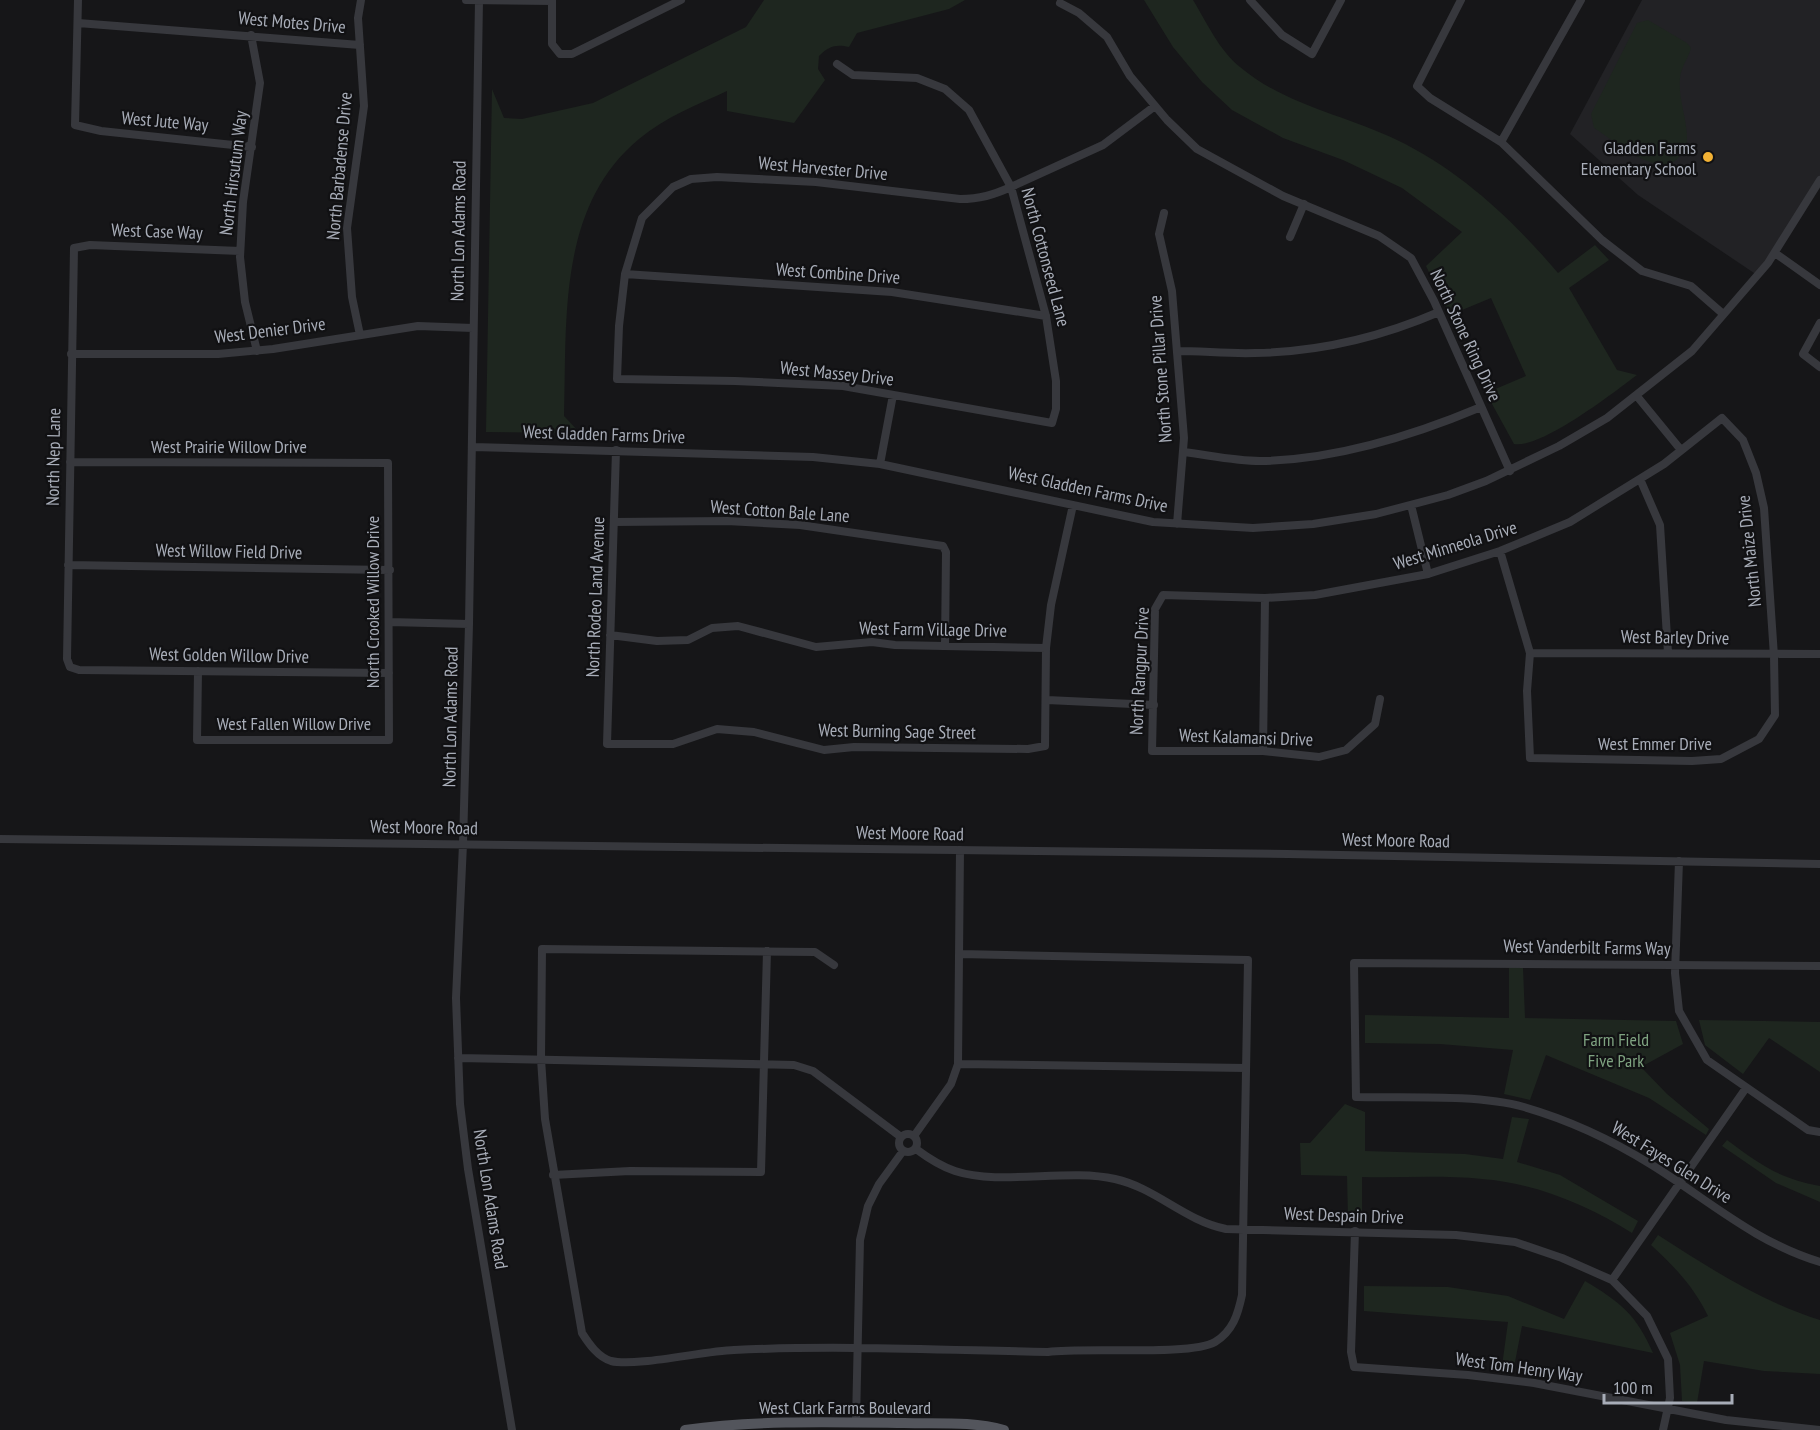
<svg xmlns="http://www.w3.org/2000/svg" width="1820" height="1430" font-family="'PT Sans Narrow',sans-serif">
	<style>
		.built { fill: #222225 }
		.green { fill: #1e261f }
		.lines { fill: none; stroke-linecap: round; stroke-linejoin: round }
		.minor { stroke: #37383d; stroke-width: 8 }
		.major { stroke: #53555c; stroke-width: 10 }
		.poi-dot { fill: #f2b134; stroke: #111113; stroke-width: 2 }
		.labels { text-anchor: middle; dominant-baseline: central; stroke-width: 4.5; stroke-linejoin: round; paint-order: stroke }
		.street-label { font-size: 18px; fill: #a8adb8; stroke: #111113 }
		.poi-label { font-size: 18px; fill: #a8adb8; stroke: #111113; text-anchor: end }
		.park-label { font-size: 18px; fill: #7fa381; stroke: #111113 }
	</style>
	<rect width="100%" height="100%" fill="#161618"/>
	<path class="built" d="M 1642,0 L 1820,0 L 1820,180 L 1757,275 L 1638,195 L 1570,134 Z"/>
	<path class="green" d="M 764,0 L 965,0 L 949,9 L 857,33 L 849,47 C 836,44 829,46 819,56 L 818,69 L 825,80 L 794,123 L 727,111 L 727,91 C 697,105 665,117 639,139 C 557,207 567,321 564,416 L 580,433 L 486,432 L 492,89 L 504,118 L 522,119 L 593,103 L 746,27 Z
		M 1144,0 L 1193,0 C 1207,23 1219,50 1240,67 C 1285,105 1345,115 1397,140 C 1461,171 1513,220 1558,273 L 1595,245 L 1609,260 L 1569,288 L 1617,370 L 1637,375 C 1613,393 1541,449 1514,444 L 1486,393 L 1526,376 L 1491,298 L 1450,315 L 1426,266 L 1462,232 L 1402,188 L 1343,160 L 1283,138 L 1232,110 L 1202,82 L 1173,47 Z
		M 1648,20 L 1687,43 L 1691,48 C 1688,59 1681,67 1680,78 C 1678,99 1687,118 1687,138 C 1687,145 1683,153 1678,158 C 1659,180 1612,139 1594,128 L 1591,114 L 1637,23 Z
		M 1509,967 L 1523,968 L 1525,1018 L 1676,1021 L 1683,1044 L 1641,1067 L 1667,1094 L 1709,1129 L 1706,1135 L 1649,1098 L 1546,1055 L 1530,1100 L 1504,1094 L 1513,1050 L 1440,1044 L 1365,1043 L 1365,1015 L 1509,1018 Z
		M 1699,1020 L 1820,1022 L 1820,1072 L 1769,1038 L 1743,1074 L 1705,1045 Z
		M 1345,1104 L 1365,1112 L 1365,1151 L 1465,1154 L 1503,1159 L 1512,1117 L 1529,1119 L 1517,1162 L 1560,1175 L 1638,1221 L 1632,1233 C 1588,1205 1535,1183 1482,1179 C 1442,1175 1401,1178 1362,1177 L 1362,1218 L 1348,1218 L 1347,1176 L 1301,1175 L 1300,1143 L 1310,1143 Z
		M 1727,1140 C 1761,1165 1778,1178 1820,1186 L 1820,1202 L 1776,1183 L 1722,1146 Z
		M 1658,1235 C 1711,1269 1760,1301 1820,1320 L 1820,1374 L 1764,1371 L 1704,1361 L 1697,1403 L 1682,1401 L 1680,1365 L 1670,1333 L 1708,1316 C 1694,1287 1675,1267 1651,1245 Z
		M 1585,1281 C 1620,1302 1636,1314 1653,1353 L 1522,1326 L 1514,1367 L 1502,1366 L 1508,1322 L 1364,1311 L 1364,1286 L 1448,1287 L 1508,1296 L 1564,1319 Z"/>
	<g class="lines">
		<path class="minor" d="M 78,0 L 75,125 L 101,131 L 252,147
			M 466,0 L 552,1
			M 479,0 L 469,624 L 463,844 L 456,998 L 460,1104 L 468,1169 L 512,1430
			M 552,0 L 552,44 L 560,54 L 572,54 L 681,0
			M 1250,0 L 1282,35 L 1312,54 L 1341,0
			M 1461,0 L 1417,86 L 1430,98 L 1501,142 L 1602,240 L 1642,271 L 1691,286 L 1722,313
			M 1060,3 L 1079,13 L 1107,37 L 1130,76 L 1167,120 L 1197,149 L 1283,196 L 1379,236 L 1411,258 L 1434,301 L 1510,471
			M 78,23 L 360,45
			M 251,35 L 260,83 L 243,202 L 240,257 L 245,302 L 257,351
			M 837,64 L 853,75 L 917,78 L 945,89 L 969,110 L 1011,187 L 1046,316 L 1056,381 L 1056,409 L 1052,423 L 843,386 L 735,381 L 617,379 L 619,326 L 625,274 L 642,218 L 673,187 L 691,179 L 717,177 L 816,182 L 960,199 C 980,199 993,195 1011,187 L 1103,145 L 1155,106
			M 1501,142 L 1581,0
			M 1164,213 L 1159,234 L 1172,291 L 1184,438 L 1177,524
			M 1290,237 L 1304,204
			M 240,251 L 90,245 L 74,248 L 67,659 L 70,667 L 79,670 L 389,673
			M 1775,253 L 1820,285
			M 625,274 L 892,292 L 1046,316
			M 1820,323 L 1803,354 L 1820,367
			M 360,335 L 352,297 L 347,228 L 364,106 L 358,18 L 361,0
			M 1177,351 C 1203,351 1229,354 1255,353 C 1319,352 1381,337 1439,312
			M 71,354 L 218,354 L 273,349 L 418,326 L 473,328
			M 1636,395 L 1681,450
			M 473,447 L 813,457 L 880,464 L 1153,522 L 1253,528 L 1313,524 L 1376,514 L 1448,495 L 1486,481 L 1559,446 L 1607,418 L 1692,351 L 1768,263 L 1820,180
			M 616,450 L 607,744 L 673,744 L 717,729 L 754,732 L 824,750 L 854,747 L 1028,749 L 1045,746 L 1046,648 L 1051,605 L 1073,505
			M 1183,452 C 1208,455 1235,461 1260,461 C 1336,460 1412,436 1481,407
			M 70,462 L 388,463 L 389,740 L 197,740 L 198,671
			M 880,464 L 893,395
			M 1640,479 L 1660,525 L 1668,653
			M 1411,505 L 1428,574
			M 614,522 L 727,521 L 800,525 L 943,546 L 946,552 L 945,646
			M 68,565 L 390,570
			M 389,622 L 469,624
			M 610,635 L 657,641 L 688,640 L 712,628 L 738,626 L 816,647 L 872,642 L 895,645 L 1046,648
			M 1530,653 L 1820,654
			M 1380,699 L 1375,724 L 1346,750 L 1319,757 L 1263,751 L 1152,751 L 1155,609 L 1163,595 L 1265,598 L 1315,595 L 1428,574 L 1500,551 L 1570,522 L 1664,464 L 1722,418 L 1743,440 L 1756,473 L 1764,508 L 1774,656 L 1775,715 L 1759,739 L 1721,759 L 1692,761 L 1530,758 L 1527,691 L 1530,653 L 1500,551
			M 1047,700 L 1154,705
			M 1263,751 L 1265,598
			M 0,839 L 1288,854 L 1820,864
			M 1679,861 L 1675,973 L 1679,1011 L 1707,1060 L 1808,1130 L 1820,1132
			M 834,965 L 815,952 L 542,949 L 541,1059 L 545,1119 L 582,1333 C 589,1344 598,1357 611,1361 C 636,1367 703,1351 734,1350 C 838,1345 943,1350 1048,1352 C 1085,1347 1191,1356 1215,1342 C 1233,1331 1238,1314 1242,1295 L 1248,960 L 960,954
			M 1820,966 L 1354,963 L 1356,1097 C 1405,1098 1478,1094 1524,1107 C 1569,1120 1612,1140 1652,1165 C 1707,1199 1756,1243 1820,1262
			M 458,1058 L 794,1065 L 813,1071 L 901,1137
			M 958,1064 L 1246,1068
			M899 1143a9 9 0 1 1 18 0a9 9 0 1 1-18 0Z
			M 914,1136 L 951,1084 L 958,1064 L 960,850
			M 916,1149 C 928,1158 940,1166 955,1171 C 1000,1186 1068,1168 1115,1179 C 1156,1188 1185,1221 1226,1229 L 1456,1235 L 1515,1242 L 1562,1258 L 1612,1280 L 1647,1316 L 1668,1359 L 1670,1398 L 1663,1430
			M 553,1175 L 630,1171 L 761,1172 L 767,951
			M 1355,1231 L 1351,1352 L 1354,1367 L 1468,1375 L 1534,1383 L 1726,1420 L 1820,1430
			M 1612,1280 L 1746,1088
			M 856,1422 L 860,1240 L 868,1206 L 879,1184 L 903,1151"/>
		<path class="major" d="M 685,1430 C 757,1420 831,1422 904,1423 C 937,1424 972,1421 1004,1430"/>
	</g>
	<circle class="poi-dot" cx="1708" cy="157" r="6"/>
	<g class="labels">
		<g class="street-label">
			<text transform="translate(292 22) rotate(5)">West Motes Drive</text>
			<text transform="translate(165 121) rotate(5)">West Jute Way</text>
			<text transform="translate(339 166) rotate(-85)">North Barbadense Drive</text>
			<text transform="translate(823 168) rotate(5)">West Harvester Drive</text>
			<text transform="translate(233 173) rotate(-83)">North Hirsutum Way</text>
			<text transform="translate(157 231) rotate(2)">West Case Way</text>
			<text transform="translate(458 231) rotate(-89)">North Lon Adams Road</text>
			<text transform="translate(1046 257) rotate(75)">North Cottonseed Lane</text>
			<text transform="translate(838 273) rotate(4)">West Combine Drive</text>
			<text transform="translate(270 330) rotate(-7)">West Denier Drive</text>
			<text transform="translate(1466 335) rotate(65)">North Stone Ring Drive</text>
			<text transform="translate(1160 369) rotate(-94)">North Stone Pillar Drive</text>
			<text transform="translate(837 373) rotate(6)">West Massey Drive</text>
			<text transform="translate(604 434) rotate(2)">West Gladden Farms Drive</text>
			<text x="229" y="446">West Prairie Willow Drive</text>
			<text transform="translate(53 457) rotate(-89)">North Nep Lane</text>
			<text transform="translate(1088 489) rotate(12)">West Gladden Farms Drive</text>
			<text transform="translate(780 511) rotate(4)">West Cotton Bale Lane</text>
			<text transform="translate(1455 545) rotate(-17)">West Minneola Drive</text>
			<text transform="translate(229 551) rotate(1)">West Willow Field Drive</text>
			<text transform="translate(1749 551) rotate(-96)">North Maize Drive</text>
			<text transform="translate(595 597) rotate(-88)">North Rodeo Land Avenue</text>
			<text transform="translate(372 602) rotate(-90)">North Crooked Willow Drive</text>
			<text transform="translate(933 629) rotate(1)">West Farm Village Drive</text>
			<text transform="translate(1675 637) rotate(1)">West Barley Drive</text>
			<text transform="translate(229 655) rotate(1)">West Golden Willow Drive</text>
			<text transform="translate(1139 671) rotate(-87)">North Rangpur Drive</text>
			<text transform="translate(450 717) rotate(-89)">North Lon Adams Road</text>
			<text x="294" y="723">West Fallen Willow Drive</text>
			<text transform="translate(897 731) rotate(1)">West Burning Sage Street</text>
			<text transform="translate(1246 737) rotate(2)">West Kalamansi Drive</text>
			<text x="1655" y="743">West Emmer Drive</text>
			<text transform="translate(424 827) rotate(1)">West Moore Road</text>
			<text transform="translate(910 833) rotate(1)">West Moore Road</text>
			<text transform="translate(1396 840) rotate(1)">West Moore Road</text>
			<text transform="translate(1587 947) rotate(1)">West Vanderbilt Farms Way</text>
			<text transform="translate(1672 1162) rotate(32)">West Fayes Glen Drive</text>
			<text transform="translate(491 1199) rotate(81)">North Lon Adams Road</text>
			<text transform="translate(1344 1215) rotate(2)">West Despain Drive</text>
			<text transform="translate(1519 1367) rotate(8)">West Tom Henry Way</text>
			<text x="845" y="1407">West Clark Farms Boulevard</text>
		</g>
		<g class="poi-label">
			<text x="1696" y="147">Gladden Farms<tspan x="1696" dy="21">Elementary School</tspan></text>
		</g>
		<g class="park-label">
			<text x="1616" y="1039">Farm Field<tspan x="1616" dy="21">Five Park</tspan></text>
		</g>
	</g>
	<path d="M1604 1394v9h128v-9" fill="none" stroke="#a8adb8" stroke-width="3"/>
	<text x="1613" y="1394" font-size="18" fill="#a8adb8" stroke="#111113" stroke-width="4.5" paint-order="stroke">100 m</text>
</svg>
